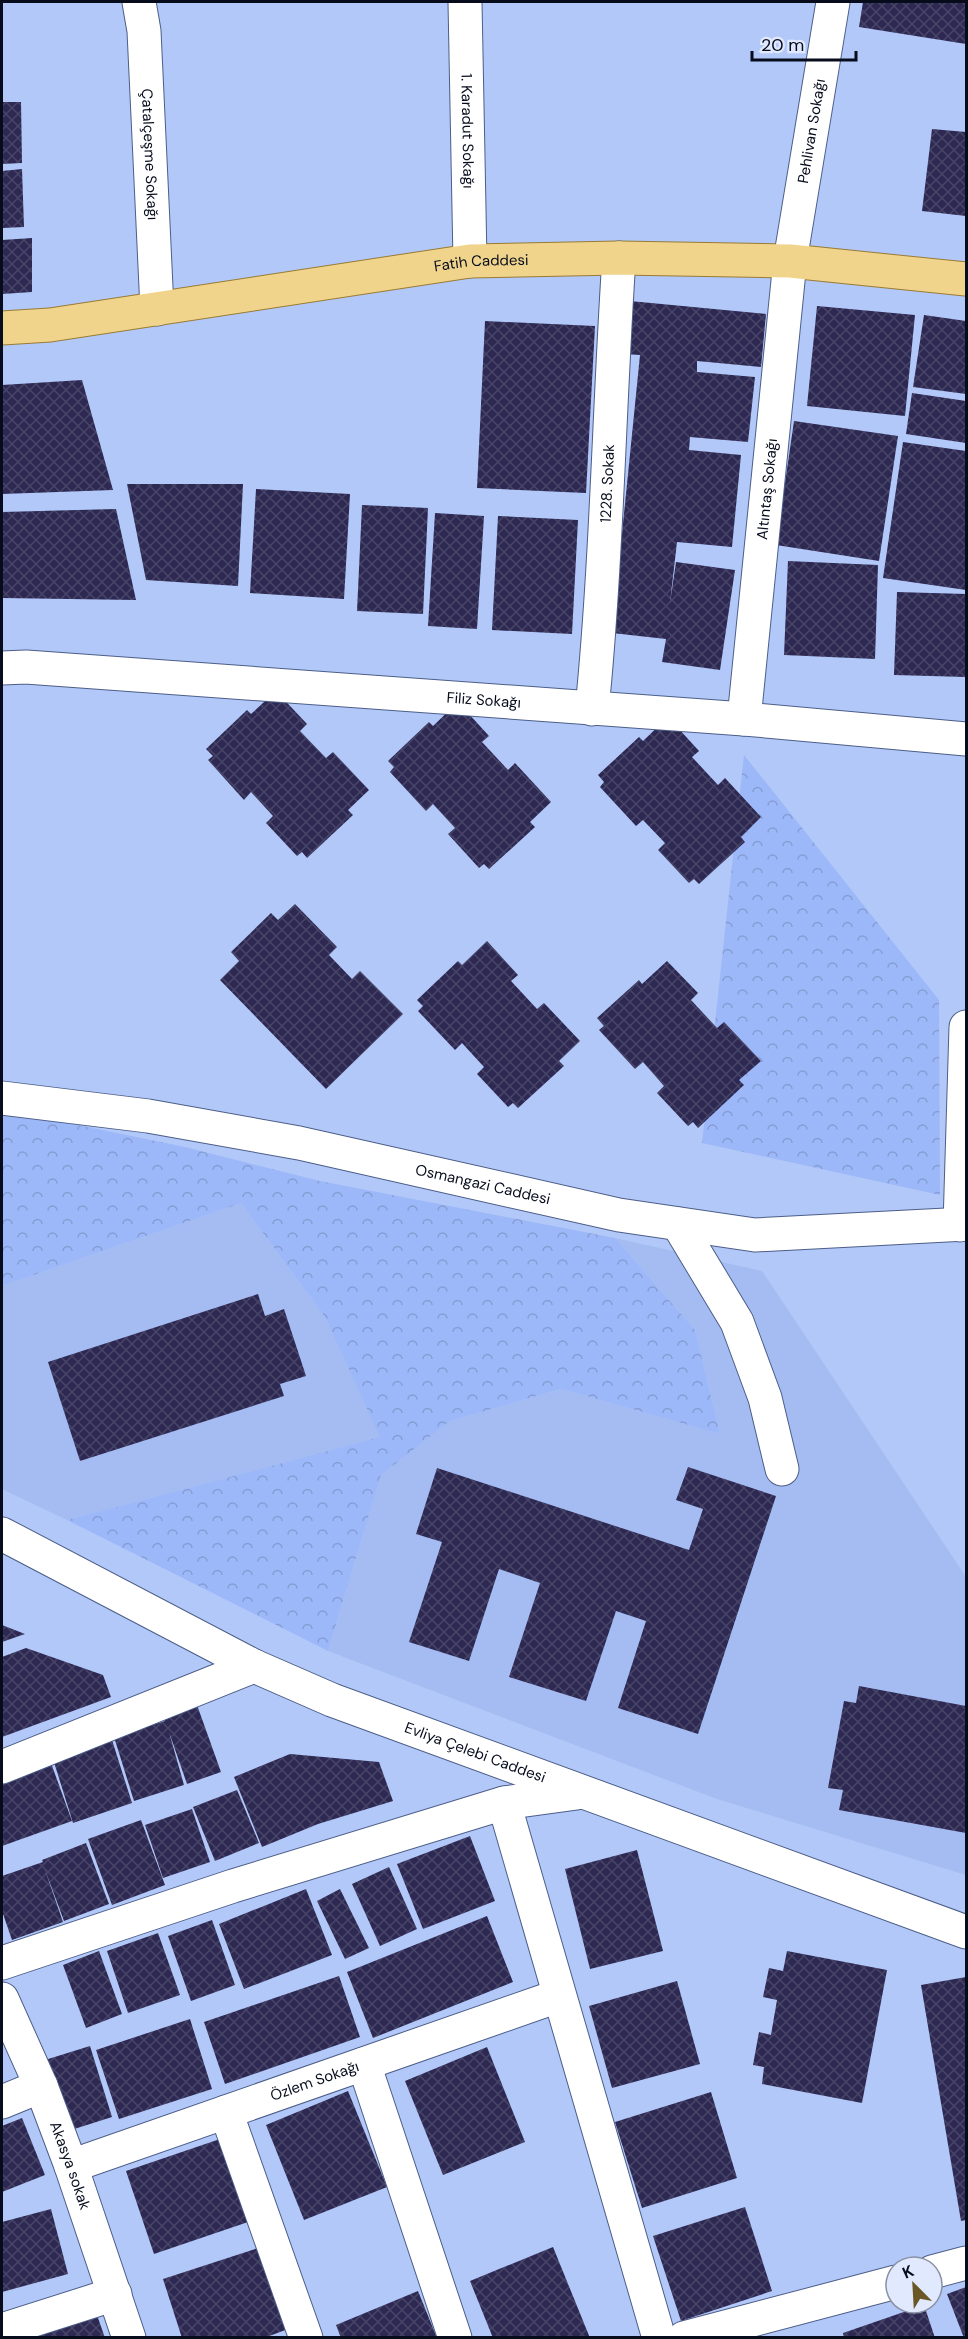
<svg xmlns="http://www.w3.org/2000/svg" width="968" height="2339" font-family="'DM Sans',sans-serif">
	<style>
		.built { fill: #a4bcf2 }
		.park { fill: url(#park-crowns) }
		.building { fill: url(#building-cross-hatch) }
		.lines { fill: none; stroke-linecap: round; stroke-linejoin: round }
		.minor-casing { stroke: #4c5e88; stroke-width: 35 }
		.major-casing { stroke: #997b33; stroke-width: 35 }
		.minor { stroke: #fff; stroke-width: 33 }
		.major { stroke: #f1d48c; stroke-width: 33 }
		.labels { text-anchor: middle; dominant-baseline: central; stroke-width: 6; stroke-linejoin: round; paint-order: stroke }
		.street-label { font-size: 15px; fill: #060c1c; stroke: #e0e9fd }
	</style>
	<defs>
		<pattern id="park-crowns" width="20" height="18" patternUnits="userSpaceOnUse" patternTransform="scale(1.5)"><rect width="20" height="18" fill="#9cb8f8"/><path d="M2 6a3 3 0 1 1 6 0M12 15a3 3 0 1 1 6 0" fill="none" stroke="#859dd4"/></pattern>
		<pattern id="building-cross-hatch" width="8" height="8" patternUnits="userSpaceOnUse" patternTransform="scale(1.5)"><rect width="8" height="8" fill="#2d2953"/><path d="M0 0l8 8M0 8l8-8" fill="none" stroke="#484568"/></pattern>
	</defs>
	<rect width="100%" height="100%" fill="#b2c8f8"/>
	<path class="built" d="M 241,1203 L 325,1317 L 381,1437 L 67,1520 L 2,1489 L 2,1286 Z
		M 615,1238 L 762,1271 L 966,1577 L 966,1875 L 717,1799 L 328,1651 L 381,1475 L 450,1421 L 561,1389 L 720,1434 L 695,1330 Z"/>
	<path class="park" d="M 744,755 L 939,1000 L 940,1195 L 702,1143 Z
		M 2,1112 L 20,1113 L 185,1147 L 320,1181 L 615,1238 L 695,1330 L 720,1434 L 561,1389 L 450,1421 L 381,1475 L 328,1651 L 67,1520 L 380,1437 L 325,1317 L 241,1203 L 2,1286 Z"/>
	<path class="building" d="M 863,2 L 966,2 L 966,44 L 859,27 Z
		M 2,102 L 21,102 L 22,163 L 2,164 Z
		M 932,129 L 966,132 L 966,216 L 922,211 Z
		M 22,169 L 24,227 L 2,228 L 2,171 Z
		M 32,238 L 32,292 L 2,294 L 2,240 Z
		M 630,301 L 766,314 L 761,367 L 697,361 L 697,372 L 755,377 L 748,442 L 690,437 L 689,450 L 741,455 L 732,547 L 677,542 L 670,603 L 676,562 L 735,570 L 720,670 L 662,662 L 666,639 L 612,633 L 640,355 L 625,354 Z
		M 817,306 L 915,315 L 905,416 L 807,406 Z
		M 924,315 L 966,321 L 966,394 L 913,387 Z
		M 485,321 L 595,326 L 586,493 L 477,488 Z
		M 82,380 L 113,490 L 2,494 L 2,385 Z
		M 912,393 L 966,401 L 966,443 L 906,434 Z
		M 794,421 L 898,436 L 879,561 L 776,545 Z
		M 903,442 L 966,451 L 966,590 L 883,578 Z
		M 127,484 L 243,484 L 238,586 L 146,580 Z
		M 256,489 L 350,494 L 344,599 L 250,593 Z
		M 362,505 L 428,508 L 423,614 L 357,611 Z
		M 116,509 L 136,600 L 2,598 L 2,512 Z
		M 435,513 L 484,516 L 477,629 L 428,626 Z
		M 498,516 L 578,520 L 572,634 L 492,630 Z
		M 788,561 L 878,565 L 875,659 L 784,655 Z
		M 897,592 L 966,594 L 966,677 L 894,675 Z
		M 276,691 L 307,724 L 300,731 L 326,758 L 333,752 L 369,790 L 348,810 L 353,815 L 307,858 L 302,852 L 297,856 L 266,823 L 273,816 L 251,792 L 244,800 L 208,760 L 213,756 L 206,749 L 247,710 L 251,714 Z
		M 458,702 L 489,736 L 482,742 L 508,770 L 515,763 L 551,802 L 530,822 L 535,827 L 489,869 L 484,864 L 479,868 L 448,834 L 455,828 L 433,804 L 426,811 L 390,772 L 394,767 L 388,761 L 429,722 L 433,726 Z
		M 668,717 L 699,751 L 692,757 L 718,785 L 725,778 L 761,817 L 741,837 L 745,842 L 699,884 L 694,879 L 689,883 L 658,850 L 665,843 L 643,820 L 636,826 L 600,787 L 604,782 L 598,775 L 639,737 L 643,741 Z
		M 295,904 L 337,947 L 329,955 L 352,979 L 360,971 L 403,1014 L 326,1089 L 220,980 L 239,961 L 231,952 L 271,913 L 278,920 Z
		M 487,941 L 518,975 L 511,981 L 537,1009 L 544,1003 L 580,1041 L 559,1061 L 564,1066 L 518,1108 L 513,1103 L 508,1107 L 477,1074 L 484,1067 L 462,1043 L 455,1050 L 418,1011 L 423,1006 L 417,1000 L 458,961 L 462,965 Z
		M 667,961 L 698,993 L 691,1000 L 717,1028 L 724,1022 L 761,1061 L 739,1080 L 744,1085 L 698,1128 L 693,1122 L 688,1126 L 657,1093 L 664,1086 L 643,1062 L 635,1069 L 599,1030 L 604,1026 L 597,1018 L 639,980 L 642,984 Z
		M 258,1294 L 265,1316 L 284,1309 L 306,1376 L 280,1384 L 284,1396 L 80,1461 L 48,1362 Z
		M 688,1467 L 776,1496 L 698,1734 L 618,1708 L 646,1621 L 616,1611 L 586,1701 L 509,1677 L 540,1583 L 499,1569 L 469,1661 L 409,1642 L 442,1542 L 416,1534 L 437,1468 L 689,1550 L 703,1509 L 676,1500 Z
		M 2,1625 L 25,1634 L 2,1642 Z
		M 26,1648 L 103,1675 L 111,1697 L 2,1737 L 2,1657 Z
		M 859,1686 L 966,1706 L 966,1833 L 839,1810 L 843,1790 L 828,1788 L 844,1701 L 856,1703 Z
		M 197,1705 L 221,1772 L 187,1784 L 169,1732 L 184,1785 L 134,1801 L 114,1737 L 165,1721 L 163,1717 Z
		M 112,1740 L 132,1803 L 73,1823 L 53,1759 Z
		M 290,1754 L 379,1762 L 393,1801 L 318,1824 L 262,1847 L 234,1777 Z
		M 51,1763 L 72,1821 L 2,1846 L 2,1780 Z
		M 237,1790 L 259,1843 L 215,1861 L 193,1807 Z
		M 192,1809 L 210,1862 L 163,1878 L 145,1825 Z
		M 141,1820 L 165,1885 L 112,1905 L 88,1839 Z
		M 470,1836 L 495,1901 L 423,1929 L 397,1864 Z
		M 86,1843 L 109,1904 L 64,1921 L 44,1867 L 63,1922 L 12,1940 L 2,1911 L 2,1876 L 43,1862 L 42,1860 Z
		M 637,1850 L 663,1951 L 590,1969 L 565,1869 Z
		M 389,1867 L 417,1929 L 380,1946 L 352,1884 Z
		M 306,1889 L 332,1955 L 244,1989 L 219,1924 Z
		M 340,1889 L 369,1948 L 345,1959 L 317,1901 Z
		M 487,1916 L 513,1982 L 373,2038 L 347,1972 Z
		M 212,1920 L 235,1985 L 191,2001 L 168,1936 Z
		M 158,1933 L 180,1995 L 128,2013 L 107,1951 Z
		M 99,1951 L 122,2014 L 86,2028 L 63,1965 Z
		M 787,1951 L 887,1970 L 862,2103 L 762,2084 L 764,2067 L 753,2065 L 759,2032 L 771,2035 L 777,2000 L 763,1997 L 769,1968 L 783,1971 Z
		M 339,1976 L 360,2037 L 225,2084 L 204,2022 Z
		M 966,1977 L 966,2220 L 961,2221 L 921,1985 Z
		M 677,1981 L 700,2064 L 612,2088 L 589,2006 Z
		M 190,2019 L 212,2089 L 119,2119 L 96,2050 Z
		M 90,2046 L 112,2117 L 68,2131 L 45,2060 Z
		M 487,2047 L 525,2142 L 443,2175 L 405,2081 Z
		M 348,2091 L 387,2187 L 304,2220 L 266,2125 Z
		M 711,2092 L 737,2178 L 642,2208 L 615,2122 Z
		M 22,2118 L 45,2175 L 2,2192 L 2,2126 Z
		M 223,2138 L 251,2221 L 154,2254 L 126,2171 Z
		M 745,2207 L 772,2291 L 681,2321 L 653,2236 Z
		M 51,2209 L 68,2274 L 2,2292 L 2,2222 Z
		M 261,2247 L 288,2329 L 264,2338 L 182,2338 L 163,2279 Z
		M 553,2247 L 590,2338 L 493,2338 L 470,2281 Z
		M 966,2287 L 966,2338 L 964,2338 L 947,2294 Z
		M 418,2291 L 437,2338 L 341,2338 L 336,2325 Z
		M 924,2305 L 935,2338 L 844,2338 L 843,2333 Z
		M 97,2315 L 105,2338 L 35,2338 L 35,2337 Z"/>
	<g class="lines">
		<defs>
			<g id="minor">
				<path id="s1" d="M 139,2 L 144,31 L 157,309"/>
				<path id="s2" d="M 465,2 L 470,261"/>
				<path id="s3" d="M 2,668 L 26,667 L 744,719 L 966,739"/>
				<path id="s4" d="M 592,709 C 607,559 609,408 619,258"/>
				<path id="s5" d="M 744,719 L 790,261 L 833,2"/>
				<path id="s6" d="M 2,1098 L 148,1116 L 299,1143 L 619,1215 L 755,1235 L 966,1224"/>
				<path d="M 678,1224 L 737,1322 L 765,1398 L 782,1469"/>
				<path d="M 960,1225 L 966,1027"/>
				<path id="s7" d="M 2,1534 L 254,1666 L 332,1700 L 966,1932"/>
				<path d="M 2,1767 L 254,1666"/>
				<path d="M 504,1803 L 659,2338"/>
				<path d="M 2,1963 L 233,1886 L 504,1803 L 577,1793"/>
				<path id="s8" d="M 2,1999 L 41,2086 L 71,2166 L 129,2338"/>
				<path d="M 364,2064 L 455,2338"/>
				<path d="M 2,2102 L 41,2086"/>
				<path d="M 226,2112 L 306,2338"/>
				<path id="s9" d="M 71,2166 L 558,1996"/>
				<path d="M 932,2272 L 966,2263"/>
				<path d="M 2,2330 L 115,2294"/>
				<path d="M 684,2338 L 896,2282"/>
			</g>
			<g id="major">
				<path id="s10" d="M 2,328 L 50,325 L 470,261 L 619,258 L 790,261 L 966,279"/>
			</g>
		</defs>
		<use href="#minor" class="minor-casing"/>
		<use href="#major" class="major-casing"/>
		<use href="#minor" class="minor"/>
		<use href="#major" class="major"/>
	</g>
	<g class="labels">
		<g class="street-label">
			<text stroke="none"><textPath href="#s2" startOffset="129">1. Karadut Sokağı</textPath></text>
			<text stroke="none"><textPath href="#s5" startOffset="592">Pehlivan Sokağı</textPath></text>
			<text stroke="none"><textPath href="#s1" startOffset="153">Çatalçeşme Sokağı</textPath></text>
			<text stroke="none"><textPath href="#s10" startOffset="484">Fatih Caddesi</textPath></text>
			<text stroke="none"><textPath href="#s4" startOffset="226">1228. Sokak</textPath></text>
			<text stroke="none"><textPath href="#s5" startOffset="231">Altıntaş Sokağı</textPath></text>
			<text stroke="none"><textPath href="#s3" startOffset="483">Filiz Sokağı</textPath></text>
			<text stroke="none"><textPath href="#s6" startOffset="489">Osmangazi Caddesi</textPath></text>
			<text stroke="none"><textPath href="#s7" startOffset="522">Evliya Çelebi Caddesi</textPath></text>
			<text stroke="none"><textPath href="#s9" startOffset="258">Özlem Sokağı</textPath></text>
			<text stroke="none"><textPath href="#s8" startOffset="180">Akasya sokak</textPath></text>
		</g>
	</g>
	<rect width="968" height="2339" fill="none" stroke="#060c1c" stroke-width="6"/>
	<g transform="translate(914 2285) rotate(336)"><circle r="28" fill="#e0e9fd" stroke="#8991a3" stroke-width="1.5"/>
	<path d="M0-4.5L10 22L0 15L-10 22Z" fill="#6b5625"/>
	<text y="-9" font-size="16" font-weight="bold" text-anchor="middle" fill="#060c1c">K</text>
	</g>
	<path d="M752 51v9h104v-9" fill="none" stroke="#060c1c" stroke-width="3"/>
	<text x="761" y="51" font-size="18" fill="#060c1c" stroke="#e0e9fd" stroke-width="4.5" paint-order="stroke">20 m</text>
</svg>
